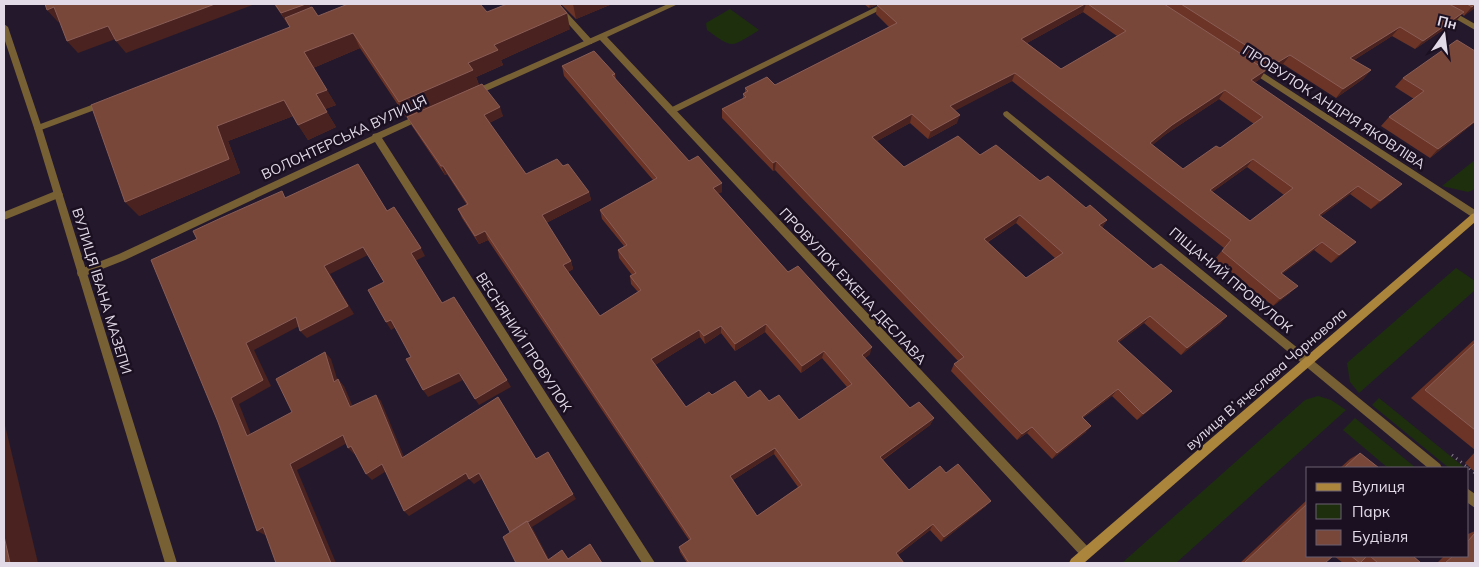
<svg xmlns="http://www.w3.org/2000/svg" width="1479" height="567" font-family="Mulish,sans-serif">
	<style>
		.green { fill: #1e2f0e }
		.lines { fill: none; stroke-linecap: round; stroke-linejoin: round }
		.path { stroke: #8a8191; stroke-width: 3; stroke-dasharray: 1 4.5; stroke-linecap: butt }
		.service { fill: #786035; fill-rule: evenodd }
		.minor { fill: #786035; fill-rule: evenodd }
		.tertiary { fill: #786035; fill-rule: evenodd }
		.secondary { fill: #ac853c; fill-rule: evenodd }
		.wall { fill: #6c3426; fill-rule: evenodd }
		.shaded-wall { fill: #4a221f }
		.building { fill: #79463a; stroke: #895d55; fill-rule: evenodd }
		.labels { text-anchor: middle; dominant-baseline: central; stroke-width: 5; stroke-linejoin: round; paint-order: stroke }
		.street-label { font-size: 14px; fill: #e2dae7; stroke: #1b1022 }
	</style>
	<rect width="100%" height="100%" fill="#24192c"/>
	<path class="green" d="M 730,9 L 759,30 C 731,47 734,50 707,30 L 706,23 Z
		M 1475,160 L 1475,189 L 1468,192 L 1442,186 Z
		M 1456,268 L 1475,281 L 1475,290 L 1359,393 L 1350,382 L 1347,363 Z
		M 1318,396 L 1331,400 L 1346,410 L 1176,563 L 1122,563 L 1305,400 Z
		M 1379,398 L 1465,468 L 1449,468 L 1372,405 Z
		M 1355,418 L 1416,468 L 1388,468 L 1343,430 Z"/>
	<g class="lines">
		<path class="path" d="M 1452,455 L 1475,473"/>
		<path class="service" d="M 551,4 L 559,4 L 592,40 L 592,44 L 586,44 Z
			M 882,4 L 892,4 L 674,113 L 668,113 L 667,111 L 668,109 Z
			M 105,100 L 109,103 L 108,105 L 41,130 L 35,130 L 34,128 L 35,126 Z
			M 58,190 L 63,194 L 61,197 L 4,220 L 4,212 Z"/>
		<path class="minor" d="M 668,4 L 678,4 L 607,37 L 1090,549 L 1092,553 L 1090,557 L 1086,559 L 1082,557 L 600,40 L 477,95 L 474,96 L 470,93 L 471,91 Z
			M 1430,4 L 1440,4 L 1475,24 L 1475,30 Z
			M 1251,65 L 1475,210 L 1475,219 L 1248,70 L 1247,68 Z
			M 1007,111 L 1440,464 L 1442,468 L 1428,468 L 1004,116 L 1003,114 L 1004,112 Z
			M 422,113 L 426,116 L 425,118 L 382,138 L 655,563 L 642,563 L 375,142 L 125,260 L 82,277 L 78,276 L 77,273 L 78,270 L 119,254 L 372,136 L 373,134 L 377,133 Z
			M 1468,489 L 1475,494 L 1475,508 L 1468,503 Z"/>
		<path class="tertiary" d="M 4,24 L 8,27 L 42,128 L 177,563 L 165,563 L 34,128 L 4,38 Z"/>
		<path class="secondary" d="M 1475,213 L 1475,222 L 1084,563 L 1069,563 L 1071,559 L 1472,214 Z"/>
	</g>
	<path class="wall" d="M 274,4 L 309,4 L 311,8 L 318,16 L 487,12 L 570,29 L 501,60 L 503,65 L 476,77 L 479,85 L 503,116 L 489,123 L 526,174 L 563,166 L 589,192 L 591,200 L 546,223 L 571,261 L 573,269 L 568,272 L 600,316 L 638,292 L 631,284 L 630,276 L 632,275 L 619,258 L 618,250 L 624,246 L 602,219 L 600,210 L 653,180 L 564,76 L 562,66 L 615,74 L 616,80 L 689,161 L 722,192 L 718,193 L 788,272 L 870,354 L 865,358 L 910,408 L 934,418 L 930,425 L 883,460 L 909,490 L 946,473 L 986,506 L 941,542 L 930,530 L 898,555 L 904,563 L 687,563 L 680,552 L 679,547 L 689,540 L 488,240 L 479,244 L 462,218 L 458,209 L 467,205 L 447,174 L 445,175 L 412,126 L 407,117 L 406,117 L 360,48 L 313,68 L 336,105 L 325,109 L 336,127 L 308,140 L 293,116 L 228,141 L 240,173 L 139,216 L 290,27 ZM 765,332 L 801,373 L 822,358 L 847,387 L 799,420 L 769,401 L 748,398 L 712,395 L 686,407 L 655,365 L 700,337 L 705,344 L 721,333 L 735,351 ZM 774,454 L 798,487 L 757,516 L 733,480 Z
		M 561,4 L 612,4 L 576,19 Z
		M 864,4 L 879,4 L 869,8 Z
		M 880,4 L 1475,4 L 1464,16 L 1462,14 L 1456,21 L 1415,49 L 1392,36 L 1354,60 L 1371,70 L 1363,79 L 1336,98 L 1283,64 L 1269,73 L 1265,71 L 1260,79 L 1254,83 L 1393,192 L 1371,209 L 1350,194 L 1321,216 L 1348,249 L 1331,263 L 1314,250 L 1282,274 L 1290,293 L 1273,306 L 1215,259 L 1224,248 L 1012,81 L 955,110 L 957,123 L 928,139 L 910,123 L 877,141 L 904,167 L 980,155 L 1040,181 L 1107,220 L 1102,227 L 1153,269 L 1227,316 L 1220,324 L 1181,355 L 1144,323 L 1119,342 L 1165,397 L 1137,420 L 1112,396 L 1083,418 L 1086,432 L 1052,459 L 1027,433 L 1017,440 L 951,371 L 954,364 L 958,361 L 775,170 L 773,171 L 722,118 L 722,109 L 743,99 L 743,94 L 745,92 L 745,88 L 775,85 L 889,27 L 876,14 L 877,5 ZM 1083,12 L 1117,36 L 1061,69 L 1027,43 ZM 1219,99 L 1254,124 L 1220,148 L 1183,169 L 1152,145 L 1166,134 ZM 1247,167 L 1284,195 L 1250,221 L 1212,192 ZM 1016,223 L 1055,258 L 1026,278 L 988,242 Z
		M 1403,78 L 1475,122 L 1430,158 L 1381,126 L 1389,117 L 1414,99 L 1395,87 Z
		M 1475,339 L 1475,450 L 1411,398 Z
		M 1475,452 L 1475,472 L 1465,463 Z
		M 1360,453 L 1379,468 L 1340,468 L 1350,459 Z
		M 1308,499 L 1308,556 L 1325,563 L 1240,563 Z
		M 1475,531 L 1475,563 L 1437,563 L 1444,556 L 1468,556 L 1468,534 Z
		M 1334,556 L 1413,556 L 1421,563 L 1362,563 L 1361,562 L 1360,563 L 1343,563 Z"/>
	<path class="shaded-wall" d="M 215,4 L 255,4 L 126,53 L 116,41 Z
		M 306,4 L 309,4 L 315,15 L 285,18 L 288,26 L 281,13 Z
		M 573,4 L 612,4 L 576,19 Z
		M 870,4 L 879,4 L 869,8 Z
		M 1085,4 L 1086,4 L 1083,12 L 1018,48 L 1021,39 Z
		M 1475,4 L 1475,8 L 1464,16 L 1472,7 Z
		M 54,7 L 65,20 L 58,22 L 47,10 Z
		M 1464,12 L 1456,21 L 1415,49 L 1423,41 Z
		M 567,13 L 570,29 L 501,60 L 503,65 L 476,77 L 479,85 L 406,117 L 399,102 L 468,63 L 494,45 Z
		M 108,26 L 118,38 L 78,53 L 67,41 Z
		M 1400,27 L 1392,36 L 1343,67 L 1350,58 Z
		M 353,33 L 360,48 L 313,68 L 304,52 Z
		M 1290,55 L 1283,64 L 1269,73 L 1275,64 Z
		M 1266,70 L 1260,79 L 1244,89 L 1251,80 Z
		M 1371,70 L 1363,79 L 1336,98 L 1343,89 Z
		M 1015,73 L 1012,81 L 947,115 L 950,106 Z
		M 327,90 L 336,105 L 325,109 L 316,94 Z
		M 1225,90 L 1219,99 L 1166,134 L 1144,152 L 1150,143 L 1172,125 Z
		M 284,100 L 293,116 L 228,141 L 240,173 L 139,216 L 125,202 L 217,126 Z
		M 500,107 L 503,116 L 487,124 L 484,115 Z
		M 327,112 L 336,127 L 308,140 L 298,125 Z
		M 912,114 L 910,123 L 870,145 L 872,137 Z
		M 960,115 L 957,123 L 928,139 L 931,131 Z
		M 1475,121 L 1475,122 L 1430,158 L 1438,149 Z
		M 1253,159 L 1247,167 L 1204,198 L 1210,190 Z
		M 776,161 L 775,170 L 773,171 L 773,163 Z
		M 441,166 L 443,166 L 447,174 L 445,175 Z
		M 722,183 L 722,192 L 713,196 L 713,188 Z
		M 1402,184 L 1393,192 L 1371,209 L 1380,201 Z
		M 1358,186 L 1350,194 L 1312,223 L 1319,215 Z
		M 589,192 L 591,200 L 544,224 L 542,215 Z
		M 1020,215 L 1016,223 L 981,246 L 984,239 Z
		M 1107,220 L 1102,228 L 1099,225 Z
		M 485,231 L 488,240 L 479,244 L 475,236 Z
		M 1322,242 L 1314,250 L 1274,280 L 1281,273 Z
		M 1356,242 L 1348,249 L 1331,263 L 1339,255 Z
		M 363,247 L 368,255 L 330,274 L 354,314 L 307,338 L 300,331 L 324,266 Z
		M 421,248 L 425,256 L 415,261 L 411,253 Z
		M 571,261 L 573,269 L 566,273 L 563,265 Z
		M 1298,286 L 1290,293 L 1273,306 L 1280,299 Z
		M 1150,316 L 1144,323 L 1111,348 L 1117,341 Z
		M 1227,316 L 1220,324 L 1181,355 L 1187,348 Z
		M 296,317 L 303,324 L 254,350 L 271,386 L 239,404 L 254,442 L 247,436 L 231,398 L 246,343 Z
		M 391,320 L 396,327 L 391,330 L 386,322 Z
		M 766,324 L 765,332 L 735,351 L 735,344 Z
		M 721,326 L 721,333 L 705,344 L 704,336 Z
		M 699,330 L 700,337 L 652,367 L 651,359 Z
		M 872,347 L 870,354 L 860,362 L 862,355 Z
		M 824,351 L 822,358 L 801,373 L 802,366 Z
		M 325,352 L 331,359 L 340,388 L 334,382 Z
		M 459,373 L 463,380 L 428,397 L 423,390 Z
		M 338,379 L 344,386 L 356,414 L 350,407 Z
		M 507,380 L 511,387 L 479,405 L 475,399 Z
		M 1118,389 L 1112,396 L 1076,423 L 1082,417 Z
		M 1172,391 L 1165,397 L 1137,420 L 1143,414 Z
		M 376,395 L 381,401 L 407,464 L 402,458 Z
		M 934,418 L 930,425 L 878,463 L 880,457 Z
		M 4,421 L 38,563 L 10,563 L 4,536 Z
		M 1091,426 L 1086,432 L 1052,459 L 1057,453 Z
		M 1032,427 L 1027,433 L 1017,440 L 1022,434 Z
		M 343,435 L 349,442 L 297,470 L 336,563 L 331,563 L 290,464 Z
		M 351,446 L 358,452 L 354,454 L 348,448 Z
		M 775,448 L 774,454 L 730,482 L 730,476 Z
		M 382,464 L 388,470 L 372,480 L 366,474 Z
		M 466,473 L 479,473 L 483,478 L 474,484 L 469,479 L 409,516 L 404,511 Z
		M 573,494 L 576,499 L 532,527 L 551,563 L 548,560 L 528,522 Z
		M 991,501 L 986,506 L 941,542 L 944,537 Z
		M 933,524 L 930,530 L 894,558 L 896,553 Z
		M 263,527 L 271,532 L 265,535 L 257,531 Z"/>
	<path class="building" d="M 45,4 L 215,4 L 116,41 L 108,26 L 67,41 L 54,7 L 47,10 Z
		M 275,4 L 306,4 L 281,13 Z
		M 348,4 L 480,4 L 487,12 L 507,4 L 559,4 L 567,13 L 494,45 L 498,50 L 468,63 L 473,70 L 399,102 L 353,33 L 304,52 L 327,90 L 316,94 L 327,112 L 298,125 L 284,100 L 217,126 L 229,159 L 125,202 L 91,105 L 290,27 L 285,18 L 312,7 L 318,16 Z
		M 880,4 L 1085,4 L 1021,39 L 1061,69 L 1126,31 L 1088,4 L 1164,4 L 1266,70 L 1251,80 L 1402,184 L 1380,201 L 1358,186 L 1319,215 L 1356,242 L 1339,255 L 1322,242 L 1281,273 L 1298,286 L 1280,299 L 1222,251 L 1231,240 L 1015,73 L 950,106 L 960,115 L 931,131 L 912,114 L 872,137 L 904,167 L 958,136 L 980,155 L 996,145 L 1040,181 L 1048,176 L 1086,208 L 1090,205 L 1107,220 L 1099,225 L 1153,269 L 1161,264 L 1227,316 L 1187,348 L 1150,316 L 1117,341 L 1172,391 L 1143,414 L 1118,389 L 1082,417 L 1091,426 L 1057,453 L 1032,427 L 1022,434 L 954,364 L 964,357 L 776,161 L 773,163 L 722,109 L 746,97 L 743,94 L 748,91 L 745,88 L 767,77 L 775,85 L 897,23 L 877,5 ZM 1225,90 L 1263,117 L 1220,148 L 1216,146 L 1183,169 L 1150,143 L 1172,125 ZM 1253,159 L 1293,188 L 1250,221 L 1210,190 ZM 1020,215 L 1063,253 L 1026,278 L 984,239 Z
		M 1181,4 L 1449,4 L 1464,12 L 1423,41 L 1400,27 L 1350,58 L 1371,70 L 1343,89 L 1290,55 L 1275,64 Z
		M 1467,4 L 1475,4 L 1472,7 Z
		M 1457,40 L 1475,51 L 1475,121 L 1438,149 L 1389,117 L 1424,91 L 1403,78 Z
		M 594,51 L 615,74 L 612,75 L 689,161 L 698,156 L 722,183 L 713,188 L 788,272 L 798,266 L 872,347 L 862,355 L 910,408 L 919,402 L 934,418 L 880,457 L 909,490 L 940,466 L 946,473 L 958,464 L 991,501 L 944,537 L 933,524 L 896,553 L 904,563 L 689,563 L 679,547 L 691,539 L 485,231 L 475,236 L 458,209 L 468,204 L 443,166 L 441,166 L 407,117 L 482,84 L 500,107 L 484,115 L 526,174 L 557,159 L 563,166 L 568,164 L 589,192 L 542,215 L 571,261 L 563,265 L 600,316 L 641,290 L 630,276 L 636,273 L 618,250 L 627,245 L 600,210 L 657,178 L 562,66 ZM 766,324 L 802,366 L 824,351 L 852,384 L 799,420 L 779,395 L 769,401 L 760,390 L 748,398 L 735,381 L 712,395 L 709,392 L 686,407 L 651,359 L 699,330 L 704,336 L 721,326 L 735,344 ZM 775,448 L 802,485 L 757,516 L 730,476 Z
		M 358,164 L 387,211 L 394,207 L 421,248 L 411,253 L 442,303 L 454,297 L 507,380 L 475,399 L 459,373 L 423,390 L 406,359 L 411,357 L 391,320 L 386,322 L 368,290 L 384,282 L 363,247 L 324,266 L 348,306 L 300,331 L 296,317 L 246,343 L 263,380 L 231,398 L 247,436 L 292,412 L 276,379 L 325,352 L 334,382 L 338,379 L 350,407 L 376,395 L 402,458 L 498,397 L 536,459 L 548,452 L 573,494 L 528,522 L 527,521 L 510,532 L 479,473 L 469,479 L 466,473 L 404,511 L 382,464 L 366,474 L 351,446 L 348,448 L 343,435 L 290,464 L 331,563 L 276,563 L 263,527 L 257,531 L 218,422 L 151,260 L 197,239 L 193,231 L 221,218 L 282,191 L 285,198 Z
		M 1475,343 L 1475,430 L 1425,390 Z
		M 1360,453 L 1379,468 L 1344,468 Z
		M 1308,503 L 1308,556 L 1333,556 L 1325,563 L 1244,563 Z
		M 527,521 L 548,560 L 562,550 L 568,559 L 590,544 L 602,563 L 515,563 L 516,563 L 503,537 Z
		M 1475,533 L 1475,563 L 1445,563 L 1453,556 L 1468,556 L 1468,541 Z
		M 4,536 L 10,563 L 4,563 Z
		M 1351,556 L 1367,556 L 1360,563 Z
		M 1370,556 L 1413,556 L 1421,563 L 1378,563 Z"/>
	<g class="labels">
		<g class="street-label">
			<text transform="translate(1334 107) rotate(33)">ПРОВУЛОК АНДРІЯ ЯКОВЛІВА</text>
			<text transform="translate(344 137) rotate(-25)">ВОЛОНТЕРСЬКА ВУЛИЦЯ</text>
			<text transform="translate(1231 280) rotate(40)">ПІЩАНИЙ ПРОВУЛОК</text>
			<text transform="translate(853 286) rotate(47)">ПРОВУЛОК ЕЖЕНА ДЕСЛАВА</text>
			<text transform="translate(102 291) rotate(73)">ВУЛИЦЯ ІВАНА МАЗЕПИ</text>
			<text transform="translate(524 342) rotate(57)">ВЕСНЯНИЙ ПРОВУЛОК</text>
			<text transform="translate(1266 379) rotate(-41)">вулиця Вʼячеслава Чорновола</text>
		</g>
	</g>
	<rect width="1479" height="567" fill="none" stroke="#e2dae7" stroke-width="10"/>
	<rect x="1306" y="467" width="162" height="90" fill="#1b1022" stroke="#6b6171"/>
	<rect x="1316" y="483" width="25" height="8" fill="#ac853c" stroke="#6b6171"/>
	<text x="1352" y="492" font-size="15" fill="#e2dae7">Вулиця</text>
	<rect x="1316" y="504" width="25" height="15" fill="#1e2f0e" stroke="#6b6171"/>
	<text x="1352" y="517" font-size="15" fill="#e2dae7">Парк</text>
	<rect x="1316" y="530" width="25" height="15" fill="#79463a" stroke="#6b6171"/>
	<text x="1352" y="542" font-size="15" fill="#e2dae7">Будівля</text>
	<g transform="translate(1444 35) rotate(14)" stroke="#1b1022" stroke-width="4" paint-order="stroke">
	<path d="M0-4L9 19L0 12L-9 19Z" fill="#e2dae7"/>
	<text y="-8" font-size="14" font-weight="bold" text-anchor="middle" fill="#e2dae7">Пн</text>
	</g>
</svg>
